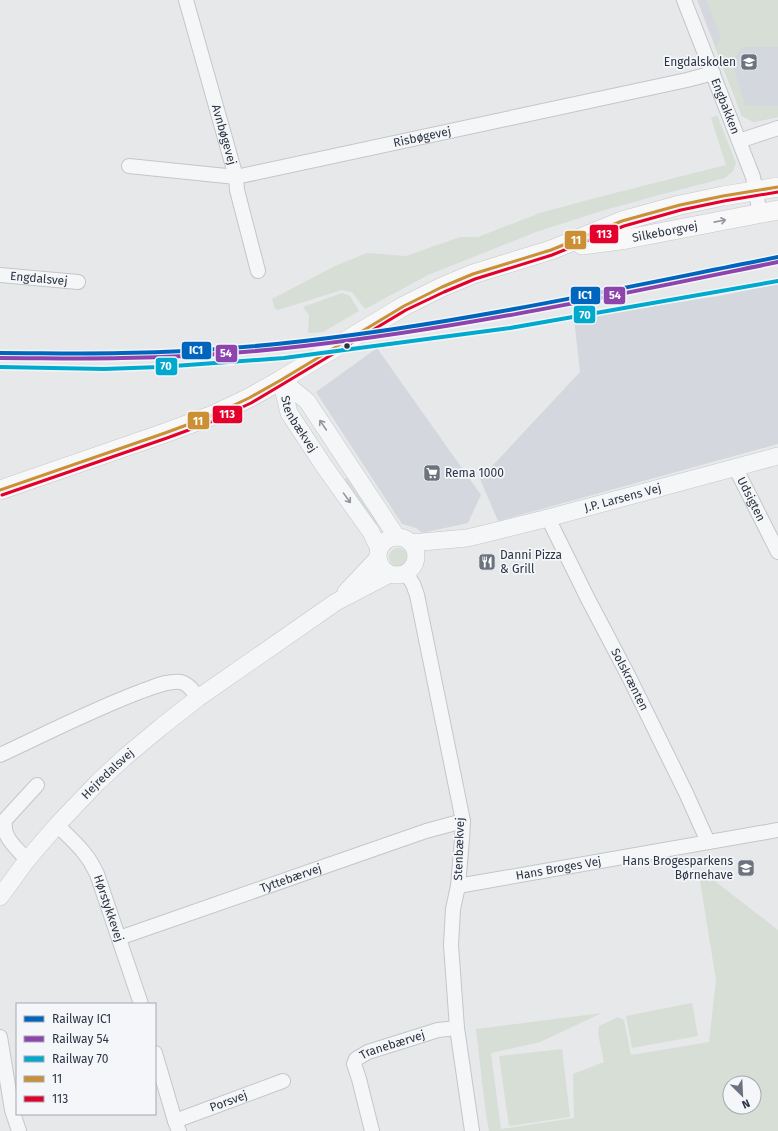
<svg xmlns="http://www.w3.org/2000/svg" width="778" height="1131" font-family="'Fira Sans',sans-serif">
	<style>
		.built { fill: #d4d7dd }
		.green { fill: #d6ded6; fill-rule: evenodd }
		.lines { fill: none; stroke-linecap: round; stroke-linejoin: round }
		.minor-casing { stroke: #c4c6c8; stroke-width: 16 }
		.tertiary-casing { stroke: #c4c6c8; stroke-width: 18 }
		.secondary-casing { stroke: #c4c6c8; stroke-width: 20 }
		.minor { stroke: #f5f6f7; stroke-width: 14 }
		.tertiary { stroke: #f5f6f7; stroke-width: 17 }
		.secondary { stroke: #f8f8f8; stroke-width: 19 }
		.bus-1-casing { stroke: #f4f6f9; stroke-width: 6 }
		.bus-2-casing { stroke: #f4f6f9; stroke-width: 6 }
		.bus-1 { stroke: #ca9033; stroke-width: 3 }
		.bus-2 { stroke: #e4002b; stroke-width: 3 }
		.rail-1-casing { stroke: #f4f6f9; stroke-width: 7 }
		.rail-2-casing { stroke: #f4f6f9; stroke-width: 7 }
		.rail-3-casing { stroke: #f4f6f9; stroke-width: 7 }
		.rail-1 { stroke: #0065bd; stroke-width: 4 }
		.rail-2 { stroke: #8e44ad; stroke-width: 4 }
		.rail-3 { stroke: #00a9ce; stroke-width: 4 }
		.oneway { stroke: #92969e }
		.oneway2 { stroke: #90959e }
		.bus-dot { fill: #2b3445; stroke: #f4f6f9; stroke-width: 1.5 }
		.labels { text-anchor: middle; dominant-baseline: central; stroke-width: 3.5; stroke-linejoin: round; paint-order: stroke }
		.poi-label { font-size: 12px; fill: #2b3445; stroke: #f4f6f9; text-anchor: end }
		.street-label { font-size: 12px; fill: #2b3445; stroke: #f4f6f9 }
		.line-badge { stroke: #f4f6f9; stroke-width: 1.5 }
		.badge-label { font-size: 11px; text-anchor: middle; font-weight: bold; fill: #fff }
	</style>
	<rect width="100%" height="100%" fill="#e6e8ea"/>
	<path class="built" d="M 697,0 L 778,0 L 778,117 L 754,122 L 742,116 Z
		M 778,284 L 778,444 L 498,521 L 480,479 L 580,372 L 574,318 L 719,296 Z
		M 377,348 L 481,495 L 468,523 L 422,533 L 416,528 L 402,524 L 316,392 Z"/>
	<path class="green" d="M 706,0 L 778,0 L 778,47 L 742,47 L 732,62 L 745,105 L 778,106 L 778,117 L 754,122 L 742,116 L 715,47 L 721,38 Z
		M 717,115 L 736,163 L 733,171 L 725,178 L 659,195 L 598,212 L 536,232 L 428,275 L 365,309 L 352,292 L 342,290 L 278,310 L 275,309 L 272,299 L 335,266 L 367,253 L 406,256 L 460,237 L 478,237 L 540,213 L 599,197 L 726,165 L 711,118 Z
		M 342,293 L 350,296 L 359,311 L 323,332 L 308,333 L 309,315 L 303,307 Z
		M 349,477 L 380,522 L 372,526 L 344,480 L 346,478 Z
		M389 557a9 9 0 1 1 18 0a9 9 0 1 1-18 0Z
		M 711,878 L 778,930 L 778,1131 L 489,1131 L 486,1115 L 476,1029 L 602,1013 L 540,1042 L 491,1053 L 501,1129 L 574,1118 L 573,1074 L 604,1062 L 598,1034 L 599,1026 L 618,1017 L 624,1020 L 631,1055 L 709,1042 L 716,980 L 700,881 ZM 730,1083 L 754,1083 L 754,1107 L 730,1107 Z
		M 692,1003 L 698,1036 L 632,1048 L 626,1016 Z
		M 562,1049 L 570,1117 L 509,1126 L 499,1056 Z"/>
	<g class="lines">
		<defs>
			<g id="minor">
				<path id="s1" d="M 186,0 L 236,177 L 237,190 L 258,271"/>
				<path id="s2" d="M 684,0 L 753,177 L 760,214"/>
				<path d="M 739,141 L 778,128"/>
				<path id="s3" d="M 129,166 L 236,177 L 687,80 L 713,73"/>
				<path id="s4" d="M 0,275 L 78,282"/>
				<path id="s5" d="M 735,467 L 778,552"/>
				<path id="s6" d="M 548,518 L 588,599 L 629,677 L 686,793 L 708,842"/>
				<path d="M 406,573 L 413,584 L 417,595 L 463,821 L 462,839 L 458,886 L 453,909 L 451,945 L 457,1028 L 472,1131"/>
				<path d="M 0,755 C 47,733 94,709 142,691 C 154,687 168,680 181,682 C 189,684 194,692 198,698"/>
				<path id="s7" d="M 57,825 C 74,842 87,852 97,874 L 141,1004"/>
				<path d="M 27,860 C 16,847 2,838 5,820 L 37,785"/>
				<path id="s8" d="M 458,886 L 778,830"/>
				<path id="s9" d="M 119,938 L 426,831 L 463,821"/>
				<path d="M 0,1037 L 12,1110 L 19,1131"/>
				<path d="M 155,1053 L 175,1121 L 179,1131"/>
				<path id="s10" d="M 175,1121 L 283,1081"/>
				<path id="s11" d="M 372,1131 L 359,1079 L 354,1064 L 356,1059 L 368,1052 L 438,1030 L 457,1028"/>
			</g>
			<g id="tertiary">
				<path id="s12" d="M 281,380 L 289,413 L 324,466 L 371,532 L 379,549"/>
				<path d="M 281,380 L 307,401 L 397,537"/>
				<circle cx="397" cy="556" r="19"/>
				<path id="s13" d="M 411,543 L 467,538 L 488,533 L 548,518 L 778,456"/>
				<path d="M 346,592 L 377,559"/>
				<path id="s14" d="M 0,897 L 27,860 L 57,825 L 98,782 L 125,757 L 161,727 L 198,698 L 336,602 L 390,574"/>
			</g>
			<g id="secondary">
				<path id="s15" d="M 582,245 L 627,239 L 778,210"/>
				<path d="M 0,490 L 165,433 L 211,416 L 249,398 L 281,380 L 404,306 L 442,287 L 473,274 L 551,250 L 622,221 L 680,205 L 723,196 L 778,187"/>
			</g>
		</defs>
		<use href="#minor" class="minor-casing"/>
		<use href="#tertiary" class="tertiary-casing"/>
		<use href="#secondary" class="secondary-casing"/>
		<use href="#minor" class="minor"/>
		<use href="#tertiary" class="tertiary"/>
		<use href="#secondary" class="secondary"/>
		<defs>
			<path id="bus-1" d="M 0,490 L 165,433 L 211,416 L 249,398 L 281,380 L 404,306 L 442,287 L 473,274 L 551,250 L 622,221 L 680,205 L 723,196 L 778,187"/>
			<path id="bus-2" d="M 2,495 L 167,438 L 213,421 L 251,403 L 283,384 L 406,310 L 444,292 L 475,279 L 552,255 L 624,226 L 681,210 L 724,201 L 778,192"/>
		</defs>
		<use href="#bus-1" class="bus-1-casing"/>
		<use href="#bus-2" class="bus-2-casing"/>
		<use href="#bus-1" class="bus-1"/>
		<use href="#bus-2" class="bus-2"/>
		<defs>
			<path id="rail-1" d="M 0,353 C 41,353 82,354 122,353 C 183,352 244,348 304,341 C 463,323 621,288 778,257"/>
			<path id="rail-2" d="M 0,358 C 41,358 82,359 122,358 C 183,357 244,353 304,346 C 463,328 621,294 778,262"/>
			<path id="rail-3" d="M 0,367 L 104,369 L 160,367 L 284,358 L 510,328 L 778,281"/>
		</defs>
		<use href="#rail-1" class="rail-1-casing"/>
		<use href="#rail-2" class="rail-2-casing"/>
		<use href="#rail-3" class="rail-3-casing"/>
		<use href="#rail-1" class="rail-1"/>
		<use href="#rail-2" class="rail-2"/>
		<use href="#rail-3" class="rail-3"/>
	</g>
	<defs><path id="oneway-shaft" d="M-6 0H5M1.5-3L5.5 0L1.5 3" fill="none" stroke-width="1.6" stroke-linecap="round" stroke-linejoin="round"/></defs>
	<use class="oneway" href="#oneway-shaft" transform="translate(720 221) rotate(-11)"/>
	<g class="oneway2">
		<use href="#oneway-shaft" transform="translate(323 425) rotate(-124)"/>
		<use href="#oneway-shaft" transform="translate(347 498) rotate(54)"/>
	</g>
	<defs>
		<symbol id="school-square" viewBox="-11 -11 22 22"><rect x="-9" y="-9" width="18" height="18" rx="4" fill="#6c737f" stroke="#f4f6f9"/><path d="M0-5L7-2L0 1L-7-2ZM-4 1L0 2.5L4 1V4Q0 6-4 4Z" fill="#fff"/></symbol>
		<symbol id="supermarket-square" viewBox="-11 -11 22 22"><rect x="-9" y="-9" width="18" height="18" rx="4" fill="#6c737f" stroke="#f4f6f9"/><path d="M-6-5.5h2.5l.6 2H6L4.5 2H-2.5L-4.4-4H-6ZM-1.5 3.2a1.3 1.3 0 1 0 .1 0ZM3 3.2a1.3 1.3 0 1 0 .1 0Z" fill="#fff"/></symbol>
		<symbol id="restaurant-square" viewBox="-11 -11 22 22"><rect x="-9" y="-9" width="18" height="18" rx="4" fill="#6c737f" stroke="#f4f6f9"/><path d="M-5-6h1v4h1v-4h1v4h1v-4h1v5L-1.5 .5V6h-2V.5L-5-1ZM5-6V6H3V1.5H1.5Q1.5-4 5-6Z" fill="#fff"/></symbol>
	</defs>
	<g fill-rule="evenodd">
		<use href="#school-square" x="739" y="52" width="20" height="20"/>
		<use href="#supermarket-square" x="422" y="463" width="20" height="20"/>
		<use href="#restaurant-square" x="477" y="552" width="20" height="20"/>
		<use href="#school-square" x="736" y="858" width="20" height="20"/>
	</g>
	<circle class="bus-dot" cx="347" cy="346" r="3.5"/>
	<g class="labels">
		<g class="poi-label">
			<text x="736" y="62">Engdalskolen</text>
			<text x="445" y="473" text-anchor="start">Rema 1000</text>
			<text x="500" y="555" text-anchor="start">Danni Pizza<tspan x="500" dy="14">&amp; Grill</tspan></text>
			<text x="733" y="861">Hans Brogesparkens<tspan x="733" dy="14">Børnehave</tspan></text>
		</g>
		<g class="street-label">
			<text stroke="none"><textPath href="#s2" startOffset="114">Engbakken</textPath></text>
			<text stroke="none"><textPath href="#s1" startOffset="140">Avnbøgevej</textPath></text>
			<text stroke="none"><textPath href="#s3" startOffset="298">Risbøgevej</textPath></text>
			<text stroke="none"><textPath href="#s15" startOffset="84">Silkeborgvej</textPath></text>
			<text stroke="none"><textPath href="#s4" startOffset="39">Engdalsvej</textPath></text>
			<text stroke="none"><textPath href="#s12" startOffset="48">Stenbækvej</textPath></text>
			<text stroke="none"><textPath href="#s13" startOffset="217">J.P. Larsens Vej</textPath></text>
			<text stroke="none"><textPath href="#s5" startOffset="36">Udsigten</textPath></text>
			<text stroke="none"><textPath href="#s6" startOffset="181">Solskrænten</textPath></text>
			<text stroke="none"><textPath href="#s14" startOffset="164">Hejredalsvej</textPath></text>
			<text transform="translate(459 849) rotate(-88)">Stenbækvej</text>
			<text stroke="none"><textPath href="#s8" startOffset="102">Hans Broges Vej</textPath></text>
			<text stroke="none"><textPath href="#s9" startOffset="182">Tyttebærvej</textPath></text>
			<text stroke="none"><textPath href="#s7" startOffset="100">Hørstykkevej</textPath></text>
			<text stroke="none"><textPath href="#s11" startOffset="114">Tranebærvej</textPath></text>
			<text stroke="none"><textPath href="#s10" startOffset="57">Porsvej</textPath></text>
		</g>
	</g>
	<g class="line-badge">
		<rect x="589" y="224" width="30" height="20" rx="4" fill="#e4002b"/>
		<rect x="564" y="230" width="23" height="20" rx="4" fill="#ca9033"/>
		<rect x="603" y="286" width="23" height="19" rx="4" fill="#8e44ad"/>
		<rect x="570" y="286" width="31" height="19" rx="4" fill="#0065bd"/>
		<rect x="573" y="305" width="23" height="19" rx="4" fill="#00a9ce"/>
		<rect x="181" y="341" width="31" height="19" rx="4" fill="#0065bd"/>
		<rect x="215" y="344" width="23" height="19" rx="4" fill="#8e44ad"/>
		<rect x="155" y="357" width="23" height="19" rx="4" fill="#00a9ce"/>
		<rect x="212" y="405" width="31" height="19" rx="4" fill="#e4002b"/>
		<rect x="187" y="411" width="23" height="19" rx="4" fill="#ca9033"/>
	</g>
	<g class="badge-label">
		<text x="604" y="238">113</text>
		<text x="576" y="244">11</text>
		<text x="615" y="299">54</text>
		<text x="585" y="299">IC1</text>
		<text x="585" y="319">70</text>
		<text x="196" y="354">IC1</text>
		<text x="226" y="357">54</text>
		<text x="166" y="370">70</text>
		<text x="227" y="418">113</text>
		<text x="198" y="425">11</text>
	</g>
	<rect x="16" y="1003" width="140" height="112" fill="#f4f6f9" stroke="#a4a8b1"/>
	<rect x="24" y="1016" width="20" height="6" fill="#0065bd" stroke="#a4a8b1"/>
	<text x="52" y="1023" font-size="12" fill="#2b3445">Railway IC1</text>
	<rect x="24" y="1036" width="20" height="6" fill="#8e44ad" stroke="#a4a8b1"/>
	<text x="52" y="1043" font-size="12" fill="#2b3445">Railway 54</text>
	<rect x="24" y="1056" width="20" height="6" fill="#00a9ce" stroke="#a4a8b1"/>
	<text x="52" y="1063" font-size="12" fill="#2b3445">Railway 70</text>
	<rect x="24" y="1076" width="20" height="6" fill="#ca9033" stroke="#a4a8b1"/>
	<text x="52" y="1083" font-size="12" fill="#2b3445">11</text>
	<rect x="24" y="1096" width="20" height="6" fill="#e4002b" stroke="#a4a8b1"/>
	<text x="52" y="1103" font-size="12" fill="#2b3445">113</text>
	<g transform="translate(742 1095) rotate(156)"><circle r="19" fill="#f4f6f9" stroke="#a4a8b1"/>
	<path d="M0-3L7 15L0 10L-7 15Z" fill="#6c737f"/>
	<text y="-6" font-size="11" font-weight="bold" text-anchor="middle" fill="#2b3445">N</text>
	</g>
</svg>
